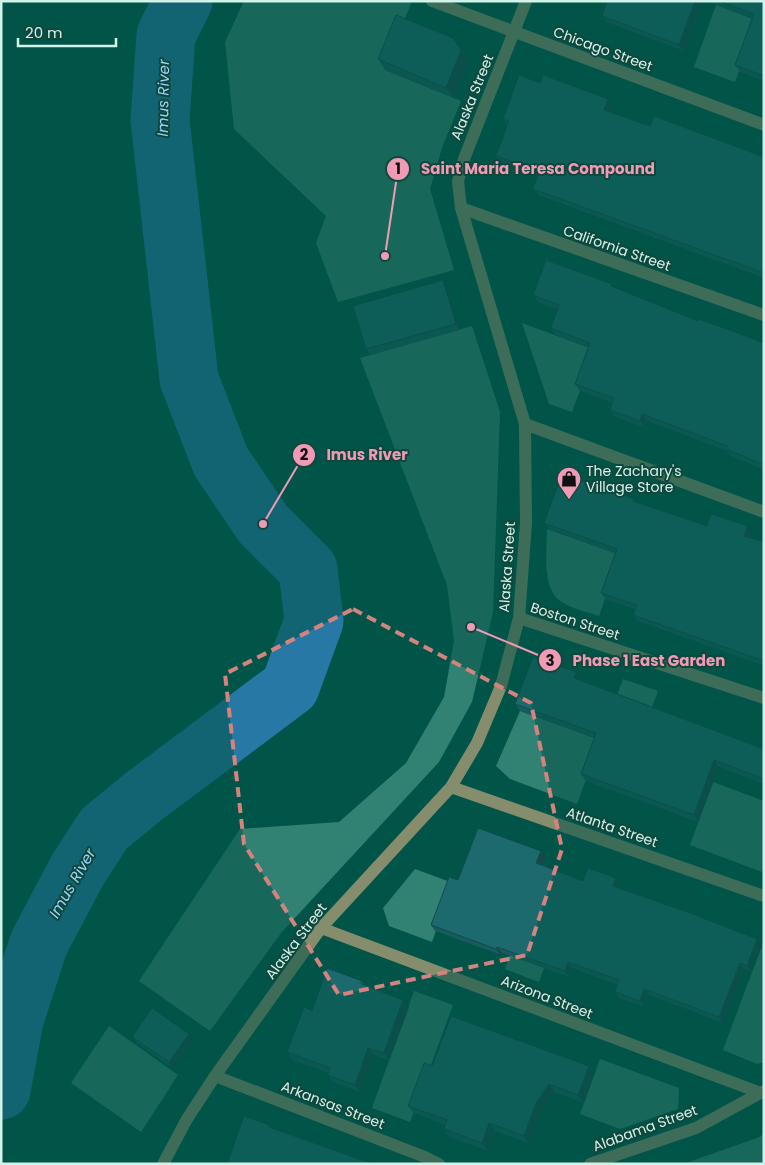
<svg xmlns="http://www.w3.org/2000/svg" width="765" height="1165" font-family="Poppins,sans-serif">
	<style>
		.green { fill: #318272 }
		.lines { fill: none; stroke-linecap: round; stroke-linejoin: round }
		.river { stroke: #2878a6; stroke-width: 59 }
		.minor { stroke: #868d6d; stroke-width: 12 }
		.wall { fill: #185b5e }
		.shaded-wall { fill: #144a4c }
		.building { fill: #1c6a6d; stroke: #144a4c }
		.marked { fill: none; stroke: #d4837f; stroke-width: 4; stroke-dasharray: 10 6; stroke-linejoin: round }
		.labels { text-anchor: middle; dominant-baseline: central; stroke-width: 4; stroke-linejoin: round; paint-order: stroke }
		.street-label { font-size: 14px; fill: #d1f3ea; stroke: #10473d }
		.poi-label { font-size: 14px; fill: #d1f3ea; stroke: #10473d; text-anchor: start }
		.water-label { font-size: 15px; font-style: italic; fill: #9bd5fc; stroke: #10473d }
		.leader { fill: none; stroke: #f09ab6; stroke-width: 2 }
		.callout-dot { fill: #f09ab6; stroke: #10473d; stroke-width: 2 }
		.mark-label { font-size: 15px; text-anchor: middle; font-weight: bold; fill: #111 }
		.callout-label { font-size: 15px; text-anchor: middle; font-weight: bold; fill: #f09ab6; stroke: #10473d; stroke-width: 4; stroke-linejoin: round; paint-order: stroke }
	</style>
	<rect width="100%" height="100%" fill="#015448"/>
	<path class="green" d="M 244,1 L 412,1 L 385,70 L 461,101 L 442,148 L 430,189 L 454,270 L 338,302 L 316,243 L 326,216 L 234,129 L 225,42 Z
		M 716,5 L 758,21 L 735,82 L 694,67 Z
		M 522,323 L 595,350 L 572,412 L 549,404 Z
		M 472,326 L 500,412 L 493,612 L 472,702 L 439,762 L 281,933 L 210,1031 L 139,981 L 240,829 L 339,822 L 406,763 L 444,697 L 454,641 L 447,585 L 360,358 Z
		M 547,529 L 620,555 L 599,616 C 588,612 572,609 562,602 C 541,589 547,551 547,529 Z
		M 623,679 L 658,691 L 635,754 L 600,741 L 577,804 L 510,779 L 496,766 L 520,711 L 600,740 Z
		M 713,782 L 764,801 L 764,868 L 762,872 L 690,845 Z
		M 415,869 L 453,883 L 432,942 L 389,926 L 383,908 Z
		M 526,910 L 560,923 L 539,982 L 505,969 Z
		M 764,940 L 764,1062 L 757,1064 L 723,1050 Z
		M 414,991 L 453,1005 L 410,1122 L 372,1108 Z
		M 109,1026 L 178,1075 L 141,1132 L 71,1083 Z
		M 600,1059 L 679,1088 L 678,1109 L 620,1129 L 580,1114 Z
		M 764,1134 L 764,1164 L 683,1164 L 757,1138 Z"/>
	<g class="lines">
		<path class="river" d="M 1,1090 L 14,1020 L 39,943 L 77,871 L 104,829 L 143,797 L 290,687 L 314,621 L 308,569 L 263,524 L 221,462 L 189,379 L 160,120 L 166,35 L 183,1"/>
		<path class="minor" d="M 432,1 L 764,125
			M 461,208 L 764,315
			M 525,424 L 764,512
			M 519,618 L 764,698
			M 451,787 L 764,896
			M 321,928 L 761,1093
			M 215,1076 L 425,1157 L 439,1164
			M 163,1164 L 187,1119 L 215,1076 L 321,928 L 451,787 L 477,743 L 501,686 L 519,618 L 526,523 L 525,424 L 461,208 L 458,181 L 464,159 L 526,1
			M 590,1164 L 696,1128 L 764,1091"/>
	</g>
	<path class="wall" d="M 602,1 L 702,1 L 684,51 L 606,22 L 602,16 L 607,3 Z
		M 706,1 L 764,1 L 764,81 L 740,72 L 735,65 L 752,18 Z
		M 461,49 L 469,61 L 454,98 L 385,70 L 378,59 Z
		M 540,83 L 612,106 L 610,112 L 650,126 L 764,157 L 764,278 L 538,195 L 533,189 L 538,176 L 500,162 L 496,156 L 507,125 L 503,119 Z
		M 447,287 L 460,330 L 370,355 L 366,349 Z
		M 614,288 L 698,321 L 764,343 L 764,470 L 731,456 L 727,451 L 647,421 L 645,428 L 615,417 L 610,410 L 612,403 L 580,391 L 575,384 L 588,347 L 556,335 L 551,328 L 558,310 L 539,303 L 533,295 Z
		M 634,499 L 636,502 L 707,526 L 752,533 L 750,538 L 764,542 L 764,666 L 638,621 L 633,615 L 635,609 L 605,599 L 601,593 L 615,553 L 549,529 L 544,523 Z
		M 581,679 L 581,680 L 764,749 L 764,790 L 762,788 L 763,784 L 719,767 L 698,822 L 586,781 L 581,774 L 594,738 L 520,711 L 515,704 Z
		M 545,857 L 542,865 L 583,881 L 621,884 L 619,888 L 762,946 L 752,972 L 744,969 L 723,1023 L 649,995 L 645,1007 L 619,998 L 615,992 L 618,985 L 572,968 L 569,977 L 502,953 L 501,955 L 435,931 L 431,925 L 458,880 Z
		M 362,981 L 365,985 L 403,1000 L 409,1007 L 389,1061 L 374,1055 L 360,1092 L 333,1082 L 328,1075 L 329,1073 L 292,1060 L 287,1052 L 312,1011 Z
		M 132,1037 L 193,1040 L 173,1069 L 137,1043 Z
		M 432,1066 L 594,1074 L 584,1103 L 554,1092 L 541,1111 L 530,1144 L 495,1131 L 488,1151 L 449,1137 L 444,1129 L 445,1125 L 414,1113 L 408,1106 Z"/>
	<path class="shaded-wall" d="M 695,1 L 702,1 L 684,51 L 679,45 Z
		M 453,38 L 469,61 L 454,98 L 446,88 Z
		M 608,99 L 612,106 L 608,116 L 604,110 Z
		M 443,280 L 447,287 L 460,330 L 456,324 Z
		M 642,414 L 647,421 L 645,428 L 640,421 Z
		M 748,526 L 752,533 L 749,542 L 744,536 Z
		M 576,672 L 581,679 L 579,685 L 574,678 Z
		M 714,760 L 719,767 L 698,822 L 694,815 Z
		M 541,851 L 545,857 L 541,869 L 536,863 Z
		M 616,878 L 621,884 L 617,892 L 613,886 Z
		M 757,939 L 762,946 L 752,972 L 747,966 Z
		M 497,947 L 502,953 L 501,955 L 496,949 Z
		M 568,962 L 572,968 L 569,977 L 565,971 Z
		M 740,963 L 744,969 L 723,1023 L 719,1017 Z
		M 644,989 L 649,995 L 645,1007 L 640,1001 Z
		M 403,1000 L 409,1007 L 389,1061 L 384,1053 Z
		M 189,1034 L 193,1040 L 173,1069 L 169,1062 Z
		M 368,1048 L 374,1055 L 360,1092 L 355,1085 Z
		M 589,1066 L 594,1074 L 584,1103 L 578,1095 Z
		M 549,1084 L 554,1092 L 541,1111 L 530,1144 L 524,1136 L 536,1103 Z
		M 489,1123 L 495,1131 L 488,1151 L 482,1143 Z"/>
	<path class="building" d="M 607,1 L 695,1 L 679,45 L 602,16 Z
		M 719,1 L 764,1 L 764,76 L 735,65 L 754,14 Z
		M 396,15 L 453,38 L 461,50 L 446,88 L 378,59 Z
		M 519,75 L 540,83 L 543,75 L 608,99 L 604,110 L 650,126 L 654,116 L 764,157 L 764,273 L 533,189 L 539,172 L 496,156 L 509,121 L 503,119 Z
		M 546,260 L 612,284 L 611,286 L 698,321 L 698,319 L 735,332 L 764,343 L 764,465 L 726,449 L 727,446 L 642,414 L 640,421 L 610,410 L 614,398 L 575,384 L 590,343 L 551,328 L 559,305 L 533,295 Z
		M 443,280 L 456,324 L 366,349 L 353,306 Z
		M 562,474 L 634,499 L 633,501 L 707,526 L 711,514 L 748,526 L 744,536 L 764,542 L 764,661 L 633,615 L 637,605 L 601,593 L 617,549 L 544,523 Z
		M 533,657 L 576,672 L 574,678 L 764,749 L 764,779 L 714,760 L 694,815 L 581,774 L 596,733 L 515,704 Z
		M 478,828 L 541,851 L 536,863 L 583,881 L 588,868 L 616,878 L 613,886 L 690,913 L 757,939 L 747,966 L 740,963 L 719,1017 L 644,989 L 640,1001 L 615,992 L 619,980 L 568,962 L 565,971 L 497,947 L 496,949 L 431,925 L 449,877 L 458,880 Z
		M 327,968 L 362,981 L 361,984 L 403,1000 L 384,1053 L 368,1048 L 355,1085 L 328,1075 L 330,1068 L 287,1052 L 304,1007 L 312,1011 Z
		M 152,1008 L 189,1034 L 169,1062 L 132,1037 Z
		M 451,1016 L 589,1066 L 578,1095 L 549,1084 L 536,1103 L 524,1136 L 489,1123 L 482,1143 L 444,1129 L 447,1120 L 408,1106 L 424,1063 L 432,1066 Z
		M 244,1116 L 269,1125 L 269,1127 L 373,1164 L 227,1164 Z"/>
	<path d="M0 0H765V1165H0ZM 353,609 L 531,703 L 562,849 L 527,955 L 339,995 L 244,844 L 225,674 Z" fill="#015448" fill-opacity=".55" fill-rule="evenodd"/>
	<path class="marked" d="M 353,609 L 531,703 L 562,849 L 527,955 L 339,995 L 244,844 L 225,674 Z"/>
	<defs>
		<symbol id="shop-pin" viewBox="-11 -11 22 30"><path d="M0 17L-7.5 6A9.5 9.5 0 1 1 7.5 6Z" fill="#f09ab6" stroke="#10473d"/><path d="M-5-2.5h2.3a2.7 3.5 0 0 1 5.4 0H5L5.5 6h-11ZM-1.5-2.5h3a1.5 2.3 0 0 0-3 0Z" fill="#111"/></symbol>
	</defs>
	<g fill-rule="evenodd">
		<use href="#shop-pin" x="555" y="465" width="28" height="38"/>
	</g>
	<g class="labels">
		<g class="street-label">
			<text transform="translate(603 49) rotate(20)">Chicago Street</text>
			<text transform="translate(472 97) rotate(-68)">Alaska Street</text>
			<text transform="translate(617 248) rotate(19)">California Street</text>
			<text transform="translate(507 567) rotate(-86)">Alaska Street</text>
			<text transform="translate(575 621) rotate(18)">Boston Street</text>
			<text transform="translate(612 827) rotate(19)">Atlanta Street</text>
			<text transform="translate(296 941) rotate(-53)">Alaska Street</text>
			<text transform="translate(547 997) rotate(21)">Arizona Street</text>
			<text transform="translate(333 1105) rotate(21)">Arkansas Street</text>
			<text transform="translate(645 1128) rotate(-20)">Alabama Street</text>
		</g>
		<g class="poi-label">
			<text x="586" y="471">The Zachary's<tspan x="586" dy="16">Village Store</tspan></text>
		</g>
		<g class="water-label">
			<text transform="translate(163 98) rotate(-89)">Imus River</text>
			<text transform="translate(72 883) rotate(-60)">Imus River</text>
		</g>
	</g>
	<path class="leader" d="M385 256L398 169M263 524L304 455M471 627L550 660"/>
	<g class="callout-dot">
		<circle cx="385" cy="256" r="5"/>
		<circle cx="263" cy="524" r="5"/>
		<circle cx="471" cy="627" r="5"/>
		<circle cx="398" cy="169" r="12"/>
		<circle cx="304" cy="455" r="12"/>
		<circle cx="550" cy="660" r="12"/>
	</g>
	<g class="mark-label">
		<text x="398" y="174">1</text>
		<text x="304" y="460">2</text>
		<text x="550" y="666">3</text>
	</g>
	<g class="callout-label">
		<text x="538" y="174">Saint Maria Teresa Compound</text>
		<text x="367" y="460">Imus River</text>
		<text x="649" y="666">Phase 1 East Garden</text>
	</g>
	<rect width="765" height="1165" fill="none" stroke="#d1f3ea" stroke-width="5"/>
	<path d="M18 38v8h98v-8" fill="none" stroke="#d1f3ea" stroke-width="2.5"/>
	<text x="25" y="38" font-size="15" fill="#d1f3ea" stroke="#10473d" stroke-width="4" paint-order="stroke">20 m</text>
</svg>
